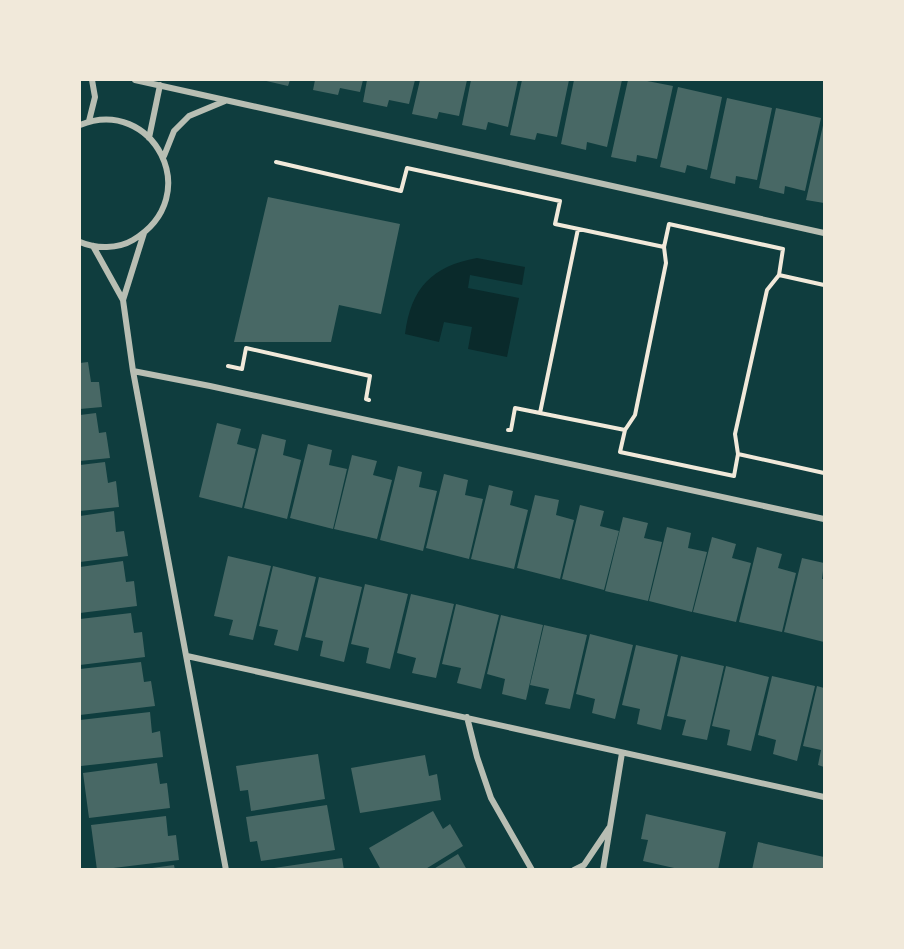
<svg xmlns="http://www.w3.org/2000/svg" width="904" height="949" font-family="'Nunito Sans',sans-serif">
	<style>
		.water { fill: #0a2a2b }
		.building { fill: #486865 }
		.lines { fill: none; stroke-linecap: round; stroke-linejoin: round }
		.path { stroke: #f1e9da; stroke-width: 4 }
		.minor { stroke: #b8beb3; stroke-width: 6 }
	</style>
	<rect width="100%" height="100%" fill="#0f3d3e"/>
	<path class="water" d="M 477,258 L 525,267 L 522,285 L 470,275 L 468,288 L 519,298 L 507,357 L 468,349 L 472,327 L 444,322 L 439,342 L 405,334 C 411,288 432,266 477,258 Z"/>
	<path class="building" d="M 262,80 L 290,80 L 288,86 Z
		M 315,80 L 363,80 L 360,92 L 340,88 L 338,95 L 313,90 Z
		M 367,80 L 415,80 L 409,104 L 389,100 L 387,107 L 363,102 Z
		M 420,80 L 467,80 L 459,116 L 439,112 L 437,119 L 412,114 Z
		M 471,80 L 518,80 L 508,127 L 488,122 L 486,130 L 462,125 Z
		M 522,80 L 569,80 L 557,137 L 537,133 L 535,140 L 510,135 Z
		M 574,80 L 622,80 L 607,147 L 587,142 L 586,150 L 561,144 Z
		M 628,80 L 642,80 L 673,86 L 657,159 L 637,155 L 636,162 L 611,157 Z
		M 678,87 L 722,97 L 707,170 L 687,165 L 685,173 L 660,167 Z
		M 727,98 L 772,108 L 757,180 L 736,176 L 735,184 L 710,178 Z
		M 776,108 L 821,118 L 805,191 L 785,186 L 784,194 L 759,188 Z
		M 824,121 L 824,203 L 806,200 Z
		M 268,197 L 400,224 L 381,314 L 339,305 L 331,342 L 234,342 Z
		M 88,362 L 91,382 L 99,382 L 102,407 L 80,409 L 80,363 Z
		M 96,413 L 99,433 L 106,432 L 110,458 L 80,461 L 80,415 Z
		M 217,423 L 241,429 L 237,444 L 256,449 L 242,508 L 199,497 Z
		M 262,434 L 286,440 L 283,455 L 301,460 L 287,519 L 244,508 Z
		M 308,444 L 332,450 L 329,465 L 347,469 L 333,529 L 290,518 Z
		M 352,455 L 377,461 L 373,475 L 392,480 L 377,539 L 334,529 Z
		M 105,462 L 108,483 L 116,481 L 119,507 L 80,511 L 80,465 Z
		M 398,466 L 422,472 L 419,487 L 437,491 L 423,551 L 380,540 Z
		M 444,474 L 468,480 L 465,495 L 483,499 L 469,559 L 426,548 Z
		M 489,485 L 513,491 L 510,505 L 528,510 L 514,569 L 471,559 Z
		M 535,495 L 559,500 L 556,515 L 574,520 L 560,579 L 517,568 Z
		M 580,505 L 604,511 L 600,526 L 619,531 L 604,590 L 562,579 Z
		M 114,511 L 116,532 L 124,531 L 128,556 L 80,562 L 80,516 Z
		M 623,517 L 648,523 L 644,538 L 662,542 L 648,601 L 605,591 Z
		M 667,527 L 691,533 L 688,548 L 707,552 L 692,612 L 649,601 Z
		M 712,537 L 736,544 L 732,558 L 751,563 L 736,622 L 693,612 Z
		M 757,547 L 782,554 L 778,568 L 796,573 L 782,632 L 739,622 Z
		M 228,556 L 271,566 L 253,640 L 229,635 L 233,620 L 214,616 Z
		M 802,558 L 824,563 L 822,579 L 824,579 L 824,642 L 784,632 Z
		M 123,561 L 126,582 L 134,581 L 137,606 L 80,613 L 80,567 Z
		M 273,566 L 316,577 L 298,651 L 274,645 L 278,630 L 259,626 Z
		M 319,577 L 362,587 L 344,662 L 320,656 L 323,641 L 305,637 Z
		M 365,584 L 408,594 L 390,669 L 366,663 L 369,648 L 351,644 Z
		M 411,594 L 454,604 L 436,678 L 412,673 L 416,658 L 397,653 Z
		M 456,604 L 499,615 L 481,689 L 457,683 L 461,668 L 442,664 Z
		M 131,613 L 134,633 L 142,632 L 145,657 L 80,665 L 80,619 Z
		M 501,615 L 543,625 L 526,700 L 502,694 L 505,679 L 487,674 Z
		M 544,625 L 587,635 L 570,709 L 545,704 L 549,689 L 530,685 Z
		M 590,634 L 633,645 L 615,719 L 592,713 L 595,699 L 576,694 Z
		M 636,645 L 678,655 L 661,730 L 637,724 L 640,709 L 622,705 Z
		M 681,656 L 724,666 L 707,740 L 682,735 L 686,720 L 667,716 Z
		M 141,662 L 144,682 L 151,681 L 155,706 L 80,715 L 80,669 Z
		M 726,666 L 769,677 L 751,751 L 727,745 L 730,730 L 712,726 Z
		M 772,676 L 815,686 L 797,761 L 773,754 L 776,740 L 758,735 Z
		M 817,686 L 824,688 L 824,767 L 818,765 L 821,750 L 803,746 Z
		M 150,712 L 152,733 L 160,731 L 163,757 L 81,766 L 80,720 Z
		M 318,754 L 325,799 L 251,811 L 248,790 L 240,791 L 236,766 Z
		M 425,755 L 429,776 L 437,774 L 441,800 L 360,813 L 351,768 Z
		M 157,763 L 160,784 L 167,783 L 170,808 L 89,818 L 83,773 Z
		M 327,805 L 335,850 L 261,861 L 257,841 L 250,842 L 246,817 Z
		M 433,811 L 443,829 L 450,824 L 463,846 L 424,870 L 381,870 L 369,848 Z
		M 646,814 L 726,832 L 718,870 L 683,870 L 643,861 L 648,840 L 641,839 Z
		M 166,816 L 168,836 L 176,835 L 179,860 L 97,870 L 91,825 Z
		M 758,842 L 824,857 L 824,870 L 752,870 Z
		M 458,854 L 467,870 L 432,870 Z
		M 342,858 L 344,870 L 274,870 L 274,868 Z
		M 174,865 L 175,870 L 152,870 L 152,868 Z"/>
	<g class="lines">
		<path class="path" d="M 276,162 L 401,191 L 407,168 L 560,201 L 555,224 L 664,247 L 669,224 L 783,249 L 779,275 L 824,285
			M 228,366 L 242,369 L 246,348 L 370,376 L 366,399 L 369,400
			M 540,413 L 578,229
			M 508,430 L 511,430 L 515,408 L 625,430 L 620,452 L 734,476 L 738,454 L 824,473
			M 625,430 L 635,415 L 666,263 L 664,247
			M 738,454 L 735,434 L 767,290 L 779,275"/>
		<path class="minor" d="M 135,80 L 824,233
			M 89,121 L 95,97 L 92,80
			M 80,125 C 152,95 207,196 133,240 C 118,249 96,249 80,242
			M 149,138 L 160,85
			M 164,156 L 174,131 L 189,116 L 225,101
			M 93,246 L 123,300 L 133,371 L 226,870
			M 123,300 L 144,233
			M 133,371 L 210,386 L 824,519
			M 187,656 L 824,797
			M 467,717 L 477,757 L 491,798 L 532,870
			M 574,870 L 584,865 L 609,828
			M 603,870 L 622,753"/>
	</g>
	<rect width="904" height="949" fill="none" stroke="#f1e9da" stroke-width="162"/>
</svg>
